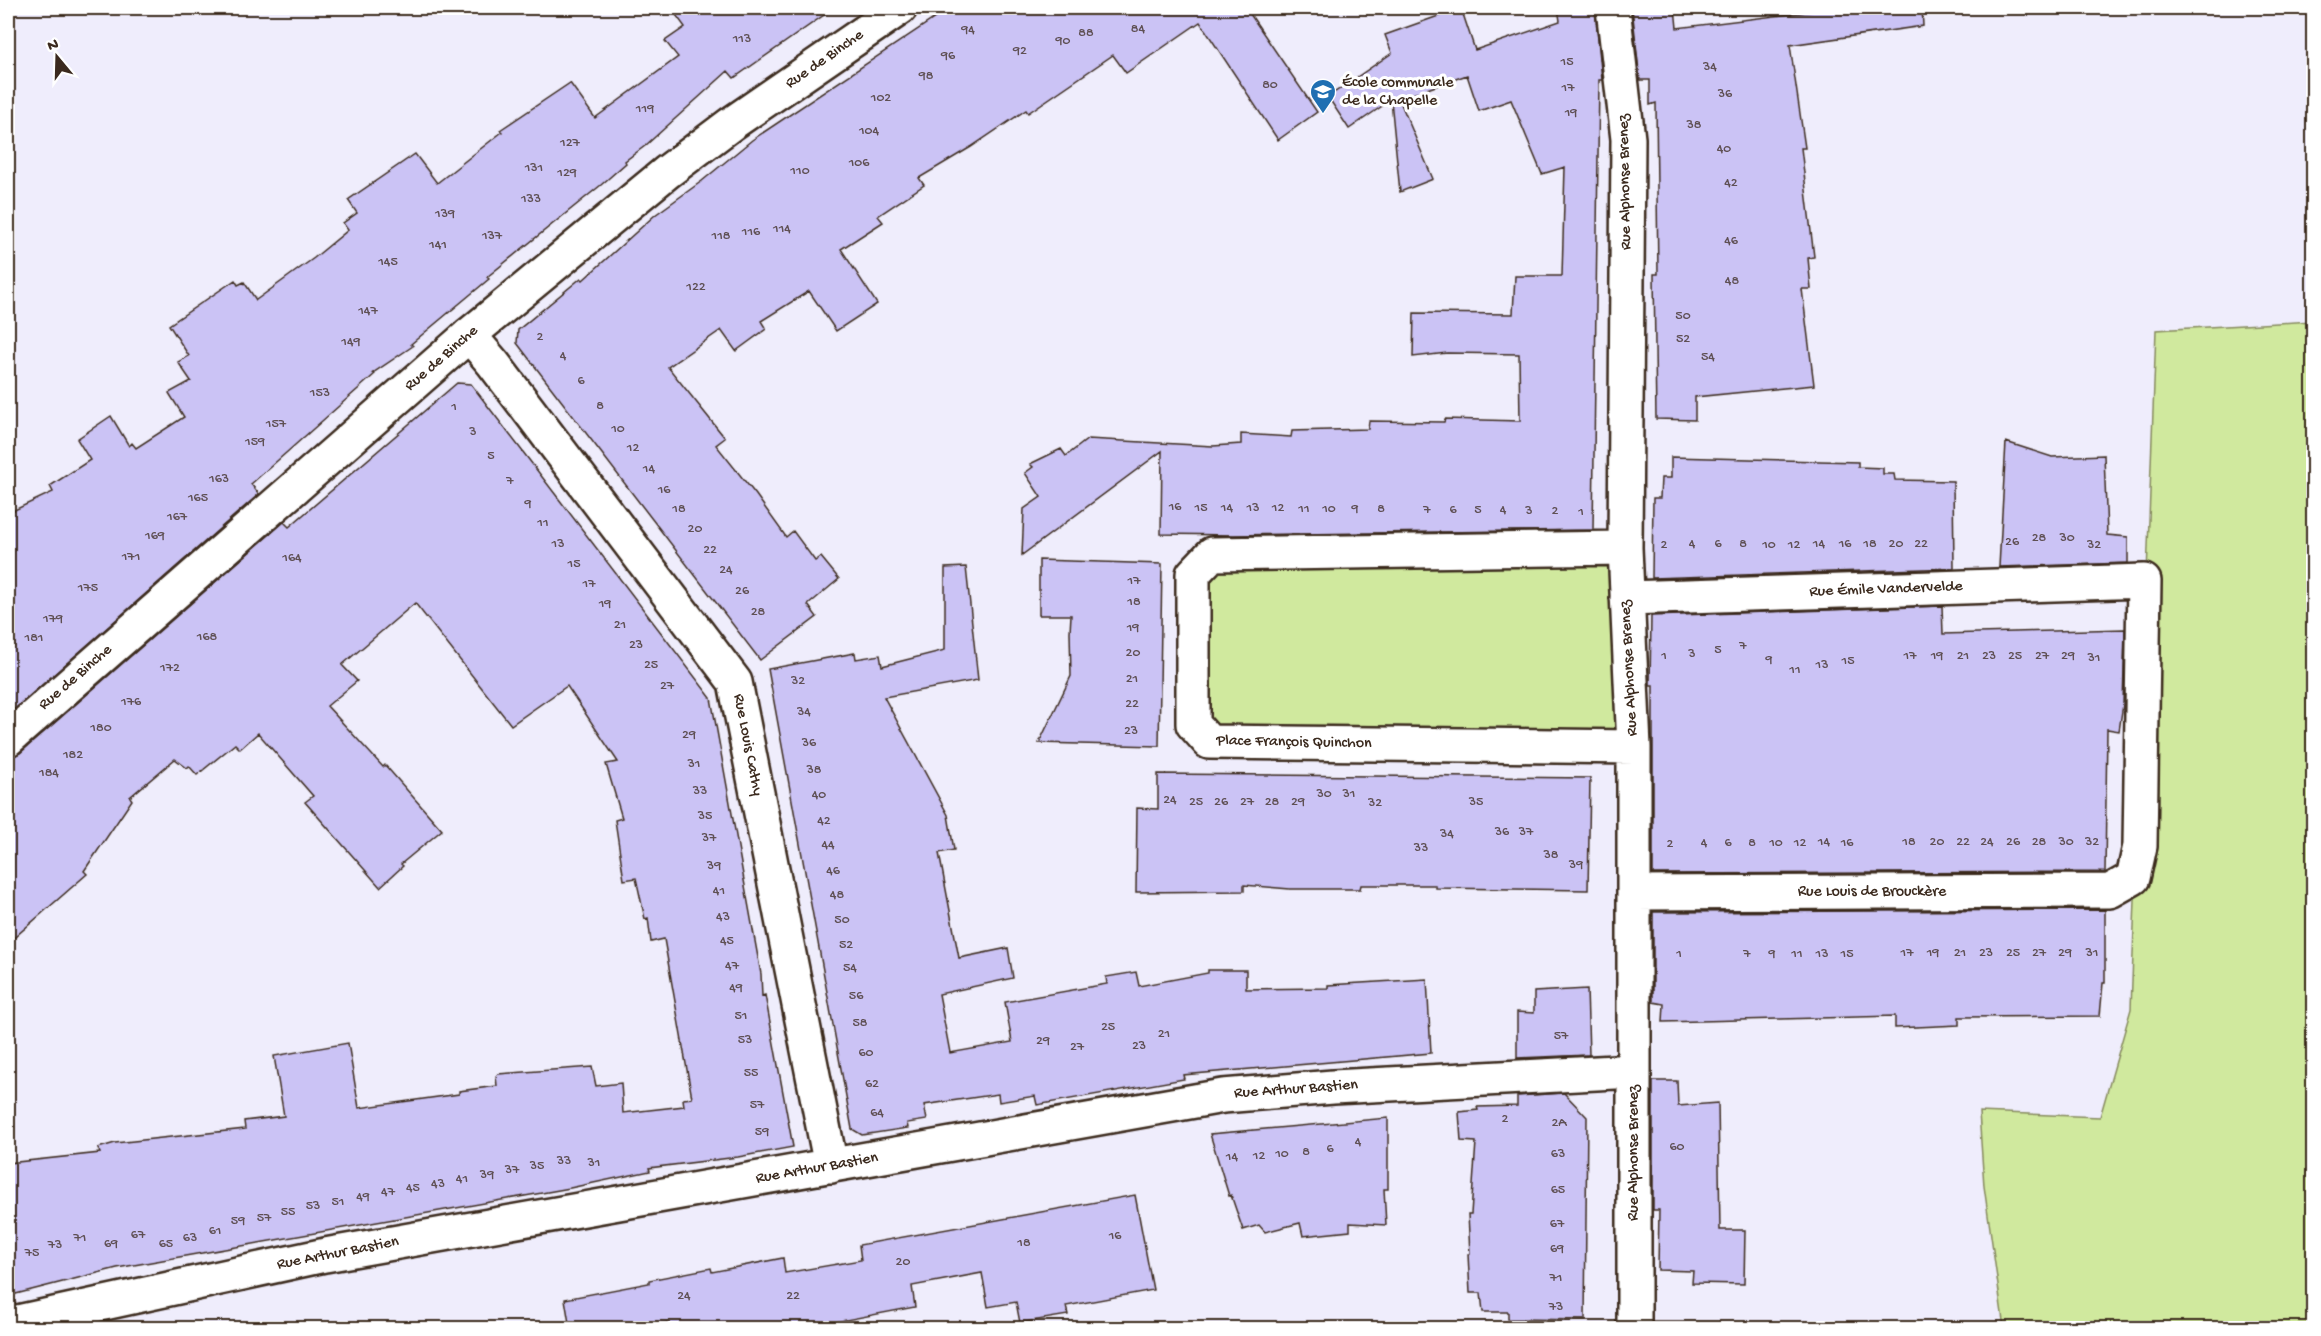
<svg xmlns="http://www.w3.org/2000/svg" width="2321" height="1336" font-family="'Gochi Hand',sans-serif">
	<style>
		.green { fill: #d0e99e; stroke: #868a5e; stroke-width: 1.5 }
		.building { fill: #cbc3f5; stroke: #3b2a1e; stroke-width: 1.5 }
		.lines { fill: none; stroke-linecap: round; stroke-linejoin: round }
		.minor-casing { stroke: #3b2a1e; stroke-width: 38 }
		.tertiary-casing { stroke: #3b2a1e; stroke-width: 38 }
		.minor { stroke: #fff; stroke-width: 33 }
		.tertiary { stroke: #fff; stroke-width: 33 }
		.labels { text-anchor: middle; dominant-baseline: central; stroke-width: 6; stroke-linejoin: round; paint-order: stroke }
		.number-label { font-size: 14px; fill: #5f5054 }
		.street-label { font-size: 16px; fill: #3b2a1e; stroke: #fff }
		.poi-label { font-size: 16px; fill: #3b2a1e; stroke: #fff; text-anchor: start }
	</style>
	<rect width="100%" height="100%" fill="#efedfc"/>
	<filter id="ink" filterUnits="userSpaceOnUse"><feTurbulence type="fractalNoise" baseFrequency=".0167" numOctaves="2"/><feDisplacementMap in="SourceGraphic" scale="12" xChannelSelector="R" yChannelSelector="G"/><feConvolveMatrix kernelMatrix="1 2 1 2 8 2 1 2 1" color-interpolation-filters="sRGB"/></filter>
	<g filter="url(#ink)">
		<path class="green" d="M 2313,321 L 2313,1328 L 2004,1328 L 1984,1186 L 1979,1112 L 2100,1117 L 2131,1009 L 2156,330 Z
			M 1625,548 L 1634,747 L 1209,742 L 1193,724 L 1212,554 Z"/>
		<path class="building" d="M 671,8 L 834,8 L 734,78 L 728,71 L 645,146 L 625,161 L 626,163 L 601,185 L 487,277 L 489,279 L 411,344 L 413,346 L 373,373 L 375,374 L 251,484 L 259,494 L 8,715 L 8,513 L 53,492 L 50,486 L 90,460 L 77,439 L 111,416 L 129,446 L 132,443 L 136,448 L 184,417 L 169,393 L 191,381 L 178,362 L 189,356 L 169,325 L 235,280 L 238,285 L 244,282 L 256,300 L 314,258 L 348,230 L 343,223 L 357,213 L 348,200 L 415,154 L 437,183 L 502,132 L 500,130 L 570,83 L 595,118 L 678,57 L 665,41 L 685,27 Z
			M 950,8 L 1246,8 L 1317,112 L 1278,140 L 1200,22 L 1126,73 L 1113,55 L 1028,113 L 1026,110 L 971,147 L 919,178 L 924,185 L 878,216 L 883,222 L 841,249 L 877,304 L 836,331 L 809,291 L 761,321 L 766,329 L 736,351 L 721,330 L 668,367 L 725,438 L 716,445 L 756,495 L 786,537 L 793,531 L 815,561 L 821,557 L 839,579 L 808,605 L 817,617 L 760,660 L 517,343 L 518,330 L 581,278 L 583,280 L 655,215 L 702,181 L 752,140 Z
			M 1461,8 L 1475,50 L 1560,21 L 1558,8 L 1595,8 L 1602,80 L 1599,80 L 1593,530 L 1234,535 L 1161,534 L 1162,451 L 1022,555 L 1024,509 L 1041,497 L 1025,473 L 1033,467 L 1030,464 L 1061,449 L 1066,456 L 1088,439 L 1213,446 L 1241,444 L 1241,434 L 1291,437 L 1292,431 L 1368,429 L 1369,421 L 1444,422 L 1445,419 L 1520,421 L 1519,354 L 1447,353 L 1413,357 L 1414,313 L 1513,314 L 1515,276 L 1562,276 L 1565,167 L 1542,174 L 1511,100 L 1479,111 L 1467,75 L 1399,99 L 1433,179 L 1400,192 L 1391,100 L 1349,129 L 1328,97 L 1392,53 L 1385,35 Z
			M 1632,8 L 1675,8 L 1677,28 L 1839,8 L 1922,8 L 1923,26 L 1790,45 L 1805,148 L 1801,148 L 1814,257 L 1808,258 L 1811,289 L 1802,289 L 1814,385 L 1695,397 L 1695,420 L 1656,419 L 1654,274 L 1658,274 L 1656,103 L 1650,105 L 1650,80 L 1640,80 Z
			M 457,383 L 471,384 L 711,698 L 761,974 L 762,996 L 765,995 L 793,1147 L 738,1157 L 649,1168 L 650,1171 L 570,1188 L 117,1268 L 8,1296 L 8,1163 L 100,1153 L 98,1148 L 115,1143 L 245,1129 L 244,1121 L 284,1116 L 274,1056 L 348,1043 L 359,1108 L 459,1094 L 459,1091 L 497,1086 L 496,1076 L 498,1074 L 592,1067 L 596,1086 L 621,1083 L 623,1113 L 684,1106 L 683,1099 L 692,1098 L 664,939 L 651,942 L 648,918 L 645,919 L 636,878 L 624,880 L 615,820 L 622,818 L 606,764 L 618,762 L 567,686 L 511,725 L 415,603 L 342,665 L 357,681 L 327,706 L 383,767 L 385,765 L 442,830 L 401,864 L 403,866 L 380,887 L 305,802 L 313,796 L 258,733 L 240,749 L 235,744 L 197,775 L 189,766 L 187,768 L 175,759 L 130,797 L 132,800 L 84,871 L 87,874 L 8,943 L 8,757 L 20,753 L 284,522 L 289,527 Z
			M 2006,442 L 2052,457 L 2104,455 L 2107,535 L 2128,537 L 2128,563 L 1999,567 Z
			M 1671,457 L 1858,462 L 1858,467 L 1883,468 L 1883,474 L 1894,474 L 1895,480 L 1953,481 L 1954,568 L 1652,578 L 1653,498 L 1660,498 L 1661,478 L 1671,478 Z
			M 1039,560 L 1162,564 L 1159,746 L 1039,743 L 1071,676 L 1070,632 L 1071,615 L 1039,615 Z
			M 966,567 L 978,680 L 884,697 L 948,815 L 954,850 L 939,853 L 959,958 L 1008,948 L 1013,978 L 939,994 L 950,1053 L 1012,1042 L 1005,1002 L 1107,984 L 1106,977 L 1136,972 L 1139,986 L 1208,973 L 1208,970 L 1246,970 L 1246,989 L 1328,988 L 1328,985 L 1427,979 L 1431,1053 L 1183,1075 L 1184,1079 L 1037,1105 L 1035,1096 L 999,1102 L 998,1094 L 924,1105 L 927,1120 L 907,1123 L 908,1128 L 862,1135 L 852,1129 L 768,669 L 855,653 L 856,659 L 880,655 L 882,666 L 945,650 L 945,568 Z
			M 1942,606 L 1943,634 L 2125,629 L 2123,704 L 2119,731 L 2107,729 L 2105,872 L 1653,874 L 1653,685 L 1650,685 L 1651,616 Z
			M 1158,774 L 1590,778 L 1588,890 L 1435,888 L 1435,885 L 1361,885 L 1360,889 L 1290,889 L 1244,885 L 1244,891 L 1136,892 L 1137,808 L 1158,809 Z
			M 2105,910 L 2105,983 L 2103,983 L 2100,1016 L 1959,1017 L 1959,1025 L 1895,1028 L 1895,1016 L 1663,1022 L 1664,1004 L 1653,1002 L 1653,912 Z
			M 1587,989 L 1589,1055 L 1517,1058 L 1517,1012 L 1534,1013 L 1534,992 Z
			M 1653,1081 L 1677,1081 L 1678,1106 L 1718,1103 L 1720,1230 L 1745,1230 L 1744,1284 L 1692,1283 L 1693,1271 L 1658,1270 L 1659,1210 L 1653,1210 Z
			M 1564,1093 L 1587,1117 L 1585,1320 L 1508,1319 L 1508,1312 L 1483,1312 L 1481,1293 L 1470,1293 L 1468,1254 L 1470,1254 L 1468,1214 L 1471,1214 L 1476,1142 L 1461,1141 L 1459,1112 L 1478,1110 L 1477,1107 L 1517,1106 L 1517,1096 Z
			M 1388,1118 L 1388,1189 L 1384,1189 L 1386,1225 L 1350,1223 L 1350,1231 L 1303,1236 L 1300,1223 L 1265,1232 L 1259,1225 L 1243,1230 L 1231,1195 L 1229,1196 L 1210,1134 Z
			M 1135,1195 L 1153,1290 L 1066,1306 L 1068,1315 L 1020,1323 L 1016,1302 L 988,1307 L 982,1273 L 912,1286 L 915,1307 L 835,1322 L 836,1329 L 670,1329 L 669,1322 L 634,1329 L 570,1329 L 565,1299 L 649,1283 L 649,1280 L 711,1268 L 712,1272 L 783,1258 L 785,1273 L 861,1260 L 859,1245 Z"/>
		<g class="lines">
			<defs>
				<path id="minor" d="M 1613,8 L 1628,139 L 1625,548 L 1634,747 L 1634,1328
					M 469,335 L 493,363 L 735,682 L 831,1166
					M 1625,548 L 1212,554 L 1193,574 L 1193,724 L 1209,742 L 1634,747
					M 1627,598 L 2144,581 L 2140,846 L 2133,878 L 2110,891 L 1635,893
					M 8,1324 L 325,1255 L 1223,1096 L 1333,1087 L 1634,1071"/>
				<path id="tertiary" d="M 8,739 L 469,335 L 667,172 L 731,124 L 900,8"/>
			</defs>
			<use href="#minor" class="minor-casing"/>
			<use href="#tertiary" class="tertiary-casing"/>
			<use href="#minor" class="minor"/>
			<use href="#tertiary" class="tertiary"/>
		</g>
	</g>
	<defs>
		<symbol id="school-pin" viewBox="-11 -11 22 30"><path d="M0 17L-7.5 6A9.5 9.5 0 1 1 7.5 6Z" fill="#1f6fb2" stroke="#fff"/><path d="M0-5L7-2L0 1L-7-2ZM-4 1L0 2.5L4 1V4Q0 6-4 4Z" fill="#fff"/></symbol>
	</defs>
	<g fill-rule="evenodd">
		<use href="#school-pin" x="1308" y="77" width="30" height="40"/>
	</g>
	<g class="labels">
		<g class="number-label">
			<text x="1138" y="29">84</text>
			<text x="968" y="30">94</text>
			<text x="1086" y="33">88</text>
			<text x="742" y="39">113</text>
			<text x="1063" y="41">90</text>
			<text x="1020" y="51">92</text>
			<text x="948" y="56">96</text>
			<text x="1567" y="62">15</text>
			<text x="1710" y="67">34</text>
			<text x="926" y="76">98</text>
			<text x="1270" y="85">80</text>
			<text x="1568" y="88">17</text>
			<text x="1725" y="94">36</text>
			<text x="881" y="98">102</text>
			<text x="645" y="109">119</text>
			<text x="1571" y="113">19</text>
			<text x="1694" y="125">38</text>
			<text x="869" y="131">104</text>
			<text x="570" y="143">127</text>
			<text x="1724" y="149">40</text>
			<text x="859" y="163">106</text>
			<text x="534" y="168">131</text>
			<text x="800" y="171">110</text>
			<text x="567" y="173">129</text>
			<text x="1731" y="183">42</text>
			<text x="531" y="199">133</text>
			<text x="445" y="214">139</text>
			<text x="782" y="229">114</text>
			<text x="751" y="232">116</text>
			<text x="492" y="236">137</text>
			<text x="721" y="236">118</text>
			<text x="1731" y="241">46</text>
			<text x="438" y="245">141</text>
			<text x="388" y="262">145</text>
			<text x="1732" y="281">48</text>
			<text x="696" y="287">122</text>
			<text x="368" y="311">147</text>
			<text x="1683" y="316">50</text>
			<text x="540" y="337">2</text>
			<text x="1683" y="339">52</text>
			<text x="351" y="342">149</text>
			<text x="563" y="356">4</text>
			<text x="1708" y="357">54</text>
			<text x="581" y="381">6</text>
			<text x="320" y="393">153</text>
			<text x="600" y="406">8</text>
			<text x="454" y="407">1</text>
			<text x="276" y="424">157</text>
			<text x="618" y="429">10</text>
			<text x="473" y="432">3</text>
			<text x="255" y="442">159</text>
			<text x="633" y="448">12</text>
			<text x="491" y="456">5</text>
			<text x="649" y="469">14</text>
			<text x="219" y="479">163</text>
			<text x="510" y="481">7</text>
			<text x="664" y="490">16</text>
			<text x="198" y="498">165</text>
			<text x="528" y="504">9</text>
			<text x="1175" y="507">16</text>
			<text x="1201" y="508">15</text>
			<text x="1227" y="508">14</text>
			<text x="1253" y="508">13</text>
			<text x="1278" y="508">12</text>
			<text x="679" y="509">18</text>
			<text x="1304" y="509">11</text>
			<text x="1329" y="509">10</text>
			<text x="1355" y="509">9</text>
			<text x="1381" y="509">8</text>
			<text x="1427" y="510">7</text>
			<text x="1453" y="510">6</text>
			<text x="1478" y="510">5</text>
			<text x="1503" y="510">4</text>
			<text x="1529" y="511">3</text>
			<text x="1555" y="511">2</text>
			<text x="1581" y="512">1</text>
			<text x="177" y="517">167</text>
			<text x="543" y="523">11</text>
			<text x="695" y="529">20</text>
			<text x="155" y="536">169</text>
			<text x="2039" y="538">28</text>
			<text x="2067" y="538">30</text>
			<text x="2012" y="542">26</text>
			<text x="558" y="544">13</text>
			<text x="1692" y="544">4</text>
			<text x="1718" y="544">6</text>
			<text x="1743" y="544">8</text>
			<text x="1819" y="544">14</text>
			<text x="1845" y="544">16</text>
			<text x="1870" y="544">18</text>
			<text x="1896" y="544">20</text>
			<text x="1921" y="544">22</text>
			<text x="1664" y="545">2</text>
			<text x="1769" y="545">10</text>
			<text x="1794" y="545">12</text>
			<text x="2094" y="545">32</text>
			<text x="710" y="550">22</text>
			<text x="131" y="557">171</text>
			<text x="292" y="558">164</text>
			<text x="574" y="564">15</text>
			<text x="726" y="570">24</text>
			<text x="1134" y="581">17</text>
			<text x="589" y="584">17</text>
			<text x="88" y="588">175</text>
			<text x="742" y="591">26</text>
			<text x="1134" y="602">18</text>
			<text x="605" y="604">19</text>
			<text x="758" y="612">28</text>
			<text x="53" y="619">179</text>
			<text x="620" y="625">21</text>
			<text x="1133" y="628">19</text>
			<text x="207" y="637">168</text>
			<text x="34" y="638">181</text>
			<text x="636" y="645">23</text>
			<text x="1743" y="646">7</text>
			<text x="1718" y="650">5</text>
			<text x="1133" y="653">20</text>
			<text x="1692" y="654">3</text>
			<text x="1664" y="656">1</text>
			<text x="1910" y="656">17</text>
			<text x="1937" y="656">19</text>
			<text x="1963" y="656">21</text>
			<text x="1989" y="656">23</text>
			<text x="2015" y="656">25</text>
			<text x="2042" y="656">27</text>
			<text x="2068" y="656">29</text>
			<text x="2094" y="658">31</text>
			<text x="1769" y="660">9</text>
			<text x="1848" y="661">15</text>
			<text x="651" y="665">25</text>
			<text x="1822" y="665">13</text>
			<text x="170" y="668">172</text>
			<text x="1795" y="670">11</text>
			<text x="1132" y="679">21</text>
			<text x="798" y="681">32</text>
			<text x="667" y="686">27</text>
			<text x="131" y="702">176</text>
			<text x="1132" y="704">22</text>
			<text x="804" y="712">34</text>
			<text x="101" y="728">180</text>
			<text x="1131" y="731">23</text>
			<text x="689" y="735">29</text>
			<text x="809" y="743">36</text>
			<text x="73" y="755">182</text>
			<text x="694" y="764">31</text>
			<text x="814" y="770">38</text>
			<text x="49" y="773">184</text>
			<text x="700" y="791">33</text>
			<text x="1324" y="794">30</text>
			<text x="1349" y="794">31</text>
			<text x="819" y="795">40</text>
			<text x="1170" y="800">24</text>
			<text x="1196" y="802">25</text>
			<text x="1221" y="802">26</text>
			<text x="1247" y="802">27</text>
			<text x="1272" y="802">28</text>
			<text x="1298" y="802">29</text>
			<text x="1476" y="802">35</text>
			<text x="1375" y="803">32</text>
			<text x="705" y="816">35</text>
			<text x="824" y="821">42</text>
			<text x="1502" y="832">36</text>
			<text x="1526" y="832">37</text>
			<text x="1447" y="834">34</text>
			<text x="709" y="838">37</text>
			<text x="1824" y="842">14</text>
			<text x="1909" y="842">18</text>
			<text x="1937" y="842">20</text>
			<text x="1963" y="842">22</text>
			<text x="1987" y="842">24</text>
			<text x="2013" y="842">26</text>
			<text x="2039" y="842">28</text>
			<text x="2066" y="842">30</text>
			<text x="2092" y="842">32</text>
			<text x="1704" y="843">4</text>
			<text x="1728" y="843">6</text>
			<text x="1752" y="843">8</text>
			<text x="1776" y="843">10</text>
			<text x="1800" y="843">12</text>
			<text x="1847" y="843">16</text>
			<text x="1670" y="844">2</text>
			<text x="828" y="845">44</text>
			<text x="1421" y="848">33</text>
			<text x="1551" y="855">38</text>
			<text x="1576" y="865">39</text>
			<text x="714" y="866">39</text>
			<text x="833" y="871">46</text>
			<text x="719" y="891">41</text>
			<text x="837" y="895">48</text>
			<text x="723" y="917">43</text>
			<text x="842" y="920">50</text>
			<text x="727" y="941">45</text>
			<text x="846" y="945">52</text>
			<text x="1907" y="953">17</text>
			<text x="1933" y="953">19</text>
			<text x="1960" y="953">21</text>
			<text x="1986" y="953">23</text>
			<text x="2013" y="953">25</text>
			<text x="2039" y="953">27</text>
			<text x="2065" y="953">29</text>
			<text x="2092" y="953">31</text>
			<text x="1679" y="954">1</text>
			<text x="1747" y="954">7</text>
			<text x="1772" y="954">9</text>
			<text x="1797" y="954">11</text>
			<text x="1822" y="954">13</text>
			<text x="1847" y="954">15</text>
			<text x="732" y="966">47</text>
			<text x="850" y="968">54</text>
			<text x="736" y="988">49</text>
			<text x="856" y="996">56</text>
			<text x="741" y="1016">51</text>
			<text x="860" y="1023">58</text>
			<text x="1108" y="1027">25</text>
			<text x="1164" y="1034">21</text>
			<text x="1561" y="1036">57</text>
			<text x="745" y="1040">53</text>
			<text x="1043" y="1041">29</text>
			<text x="1139" y="1046">23</text>
			<text x="1077" y="1047">27</text>
			<text x="866" y="1053">60</text>
			<text x="751" y="1073">55</text>
			<text x="872" y="1084">62</text>
			<text x="757" y="1105">57</text>
			<text x="877" y="1113">64</text>
			<text x="1505" y="1119">2</text>
			<text x="1559" y="1123">2A</text>
			<text x="762" y="1132">59</text>
			<text x="1358" y="1142">4</text>
			<text x="1677" y="1147">60</text>
			<text x="1330" y="1149">6</text>
			<text x="1306" y="1152">8</text>
			<text x="1282" y="1154">10</text>
			<text x="1558" y="1154">63</text>
			<text x="1259" y="1156">12</text>
			<text x="1232" y="1157">14</text>
			<text x="564" y="1161">33</text>
			<text x="594" y="1163">31</text>
			<text x="537" y="1166">35</text>
			<text x="512" y="1170">37</text>
			<text x="487" y="1175">39</text>
			<text x="462" y="1179">41</text>
			<text x="438" y="1184">43</text>
			<text x="413" y="1188">45</text>
			<text x="1558" y="1190">65</text>
			<text x="388" y="1192">47</text>
			<text x="363" y="1197">49</text>
			<text x="338" y="1202">51</text>
			<text x="313" y="1206">53</text>
			<text x="288" y="1212">55</text>
			<text x="264" y="1218">57</text>
			<text x="238" y="1221">59</text>
			<text x="1557" y="1224">67</text>
			<text x="215" y="1231">61</text>
			<text x="138" y="1235">67</text>
			<text x="1115" y="1236">16</text>
			<text x="80" y="1238">71</text>
			<text x="190" y="1238">63</text>
			<text x="1024" y="1243">18</text>
			<text x="111" y="1244">69</text>
			<text x="166" y="1244">65</text>
			<text x="55" y="1245">73</text>
			<text x="1557" y="1249">69</text>
			<text x="32" y="1253">75</text>
			<text x="903" y="1262">20</text>
			<text x="1556" y="1278">71</text>
			<text x="684" y="1296">24</text>
			<text x="793" y="1296">22</text>
			<text x="1556" y="1307">73</text>
		</g>
		<g class="street-label">
			<text transform="translate(825 60) rotate(-35)">Rue de Binche</text>
			<text transform="translate(1626 182) rotate(-91)">Rue Alphonse Brenez</text>
			<text transform="translate(442 359) rotate(-41)">Rue de Binche</text>
			<text transform="translate(1886 590) rotate(-2)">Rue Émile Vandervelde</text>
			<text transform="translate(1630 668) rotate(-93)">Rue Alphonse Brenez</text>
			<text transform="translate(76 678) rotate(-41)">Rue de Binche</text>
			<text transform="translate(1294 743) rotate(1)">Place François Quinchon</text>
			<text transform="translate(747 745) rotate(79)">Rue Louis Cathy</text>
			<text x="1872" y="892">Rue Louis de Brouckère</text>
			<text transform="translate(1296 1090) rotate(-4)">Rue Arthur Bastien</text>
			<text transform="translate(1634 1153) rotate(-90)">Rue Alphonse Brenez</text>
			<text transform="translate(817 1169) rotate(-10)">Rue Arthur Bastien</text>
			<text transform="translate(338 1254) rotate(-11)">Rue Arthur Bastien</text>
		</g>
		<g class="poi-label">
			<text x="1342" y="83">École communale<tspan x="1342" dy="18">de la Chapelle</tspan></text>
		</g>
	</g>
	<rect width="2321" height="1336" fill="none" stroke="#fff" stroke-width="30"/>
	<rect x="15" y="15" width="2291" height="1306" fill="none" stroke="#3b2a1e" stroke-width="2" filter="url(#ink)"/>
	<g transform="translate(57 57) rotate(341)" stroke="#ffffff" stroke-width="4.5" paint-order="stroke">
	<path d="M0-4.5L10 22L0 15L-10 22Z" fill="#3b2a1e"/>
	<text y="-9" font-size="16" font-weight="bold" text-anchor="middle" fill="#3b2a1e">N</text>
	</g>
</svg>
